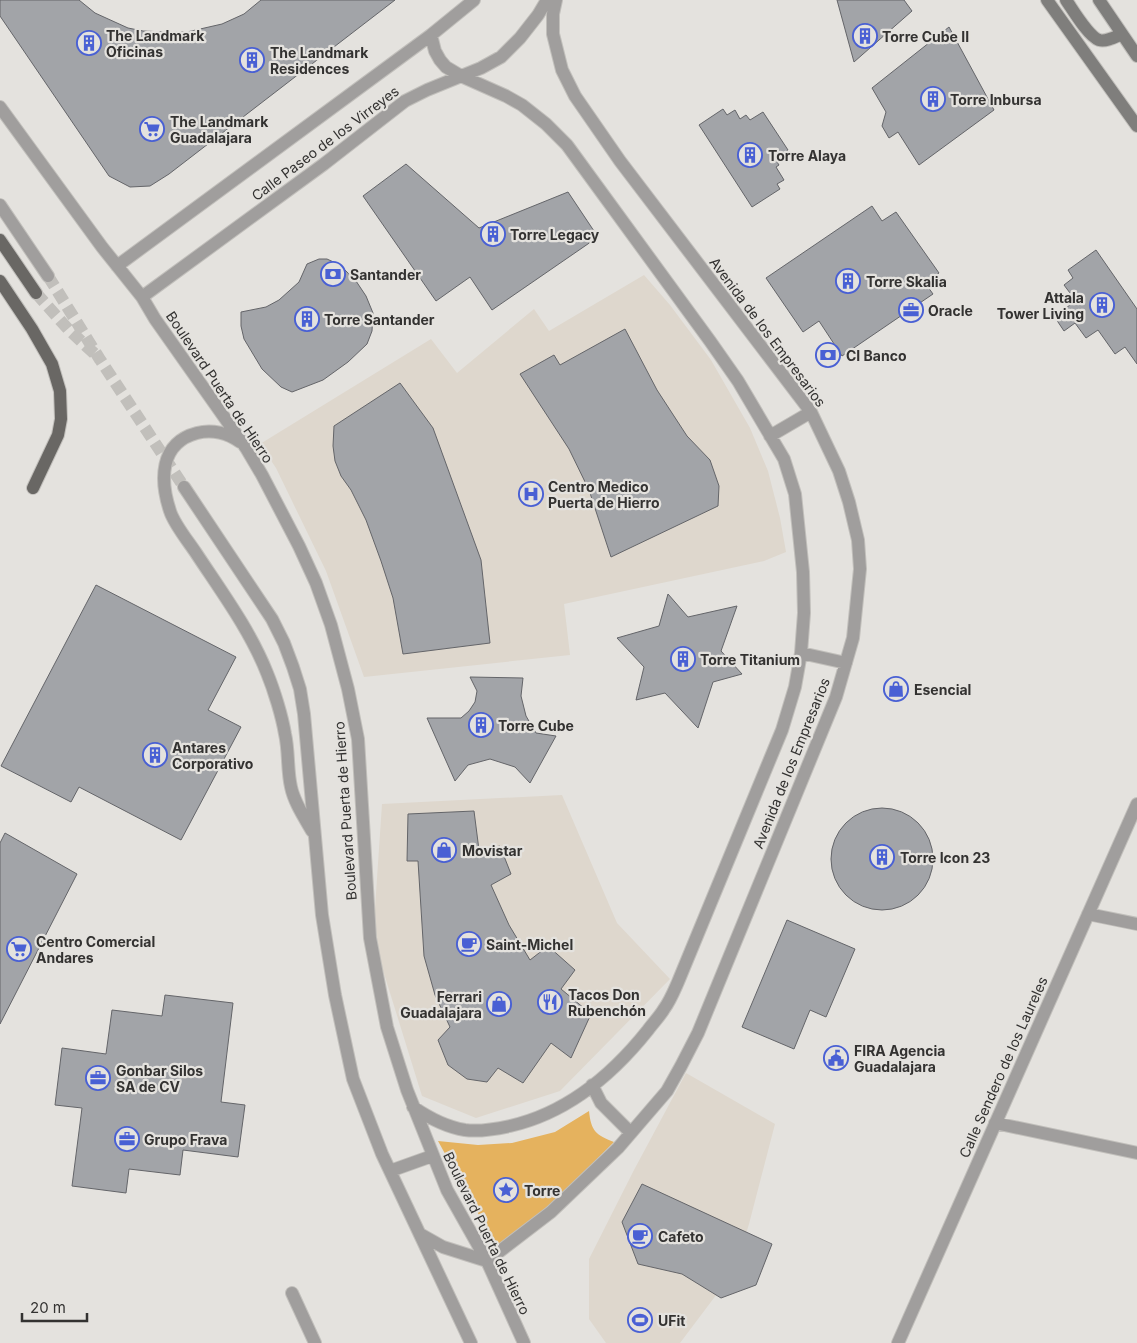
<svg xmlns="http://www.w3.org/2000/svg" width="1137" height="1343" font-family="Inter,sans-serif">
	<style>
		.built { fill: #ded7cd }
		.green { fill: #e5b25e }
		.building { fill: #a2a4a8; stroke: #646569 }
		.lines { fill: none; stroke-linecap: round; stroke-linejoin: round }
		.street-tunnel { stroke: #c1bfbb; stroke-width: 12; stroke-dasharray: 12 6; stroke-linecap: butt }
		.primary-tunnel { stroke: #c1bfbb; stroke-width: 12; stroke-dasharray: 12 6; stroke-linecap: butt }
		.street-casing { stroke: #c1bfbb; stroke-width: 14 }
		.secondary-casing { stroke: #c1bfbb; stroke-width: 14 }
		.primary-casing { stroke: #c1bfbb; stroke-width: 14 }
		.street { stroke: #a09e9d; stroke-width: 12 }
		.secondary { stroke: #7f7e7c; stroke-width: 12 }
		.primary { stroke: #696764; stroke-width: 12 }
		.labels { text-anchor: middle; dominant-baseline: central; stroke-width: 4.5; stroke-linejoin: round; paint-order: stroke }
		.poi-label { font-size: 14px; font-weight: bold; fill: #333231; stroke: #e4e2de; text-anchor: start }
		.street-label { font-size: 14px; fill: #333231; stroke: #e4e2de }
	</style>
	<rect width="100%" height="100%" fill="#e4e2de"/>
	<path class="built" d="M 644,275 L 670,305 L 711,360 L 750,428 L 768,471 L 780,518 L 786,552 L 764,561 L 564,604 L 570,655 L 364,677 L 326,571 L 276,468 L 260,444 L 431,339 L 457,373 L 534,309 L 549,331 Z
		M 562,795 L 617,923 L 670,979 L 560,1091 L 476,1118 L 422,1096 L 373,938 L 382,804 Z
		M 686,1073 L 775,1124 L 749,1224 L 735,1270 L 680,1343 L 606,1343 L 589,1319 L 589,1259 L 634,1170 Z"/>
	<path class="green" d="M 589,1111 C 591,1131 596,1135 614,1142 L 553,1203 L 496,1246 L 438,1141 L 478,1145 L 512,1143 L 555,1132 Z"/>
	<path class="building" d="M 0,0 L 79,0 L 95,13 L 128,28 L 143,31 L 166,32 L 187,32 L 222,24 L 244,14 L 261,0 L 395,0 L 169,174 L 150,186 L 130,187 L 109,176 L 0,16 Z
		M 837,0 L 904,0 L 912,11 L 854,62 Z
		M 949,27 L 994,110 L 919,165 L 898,132 L 889,138 L 882,126 L 886,112 L 872,88 Z
		M 723,109 L 727,115 L 735,110 L 740,119 L 746,115 L 750,120 L 763,112 L 788,150 L 775,159 L 779,165 L 776,167 L 784,180 L 777,184 L 780,189 L 752,207 L 699,125 Z
		M 406,164 L 479,228 L 568,192 L 598,237 L 492,310 L 470,277 L 436,301 L 363,196 Z
		M 872,206 L 882,221 L 896,212 L 939,273 L 925,283 L 933,294 L 842,356 L 819,321 L 803,332 L 766,278 Z
		M 1096,250 L 1137,309 L 1137,364 L 1125,347 L 1115,354 L 1098,330 L 1086,338 L 1075,323 L 1064,331 L 1054,316 L 1076,301 L 1064,285 L 1073,278 L 1068,270 Z
		M 319,259 L 327,259 L 340,265 L 356,281 L 366,296 L 373,313 L 372,331 L 367,344 L 348,362 L 323,380 L 292,392 L 281,387 L 262,369 L 244,339 L 241,326 L 241,312 L 266,307 L 279,300 L 299,282 L 307,264 Z
		M 625,329 L 657,390 L 687,436 L 710,460 L 719,486 L 718,506 L 611,557 L 589,490 L 569,449 L 520,374 L 554,355 L 560,365 Z
		M 400,383 L 433,428 L 481,560 L 490,643 L 403,654 L 393,598 L 381,561 L 366,520 L 351,490 L 341,476 L 335,461 L 333,446 L 334,426 Z
		M 96,585 L 236,657 L 208,710 L 241,727 L 181,840 L 79,787 L 71,802 L 1,766 Z
		M 668,594 L 688,617 L 737,606 L 721,651 L 742,674 L 713,682 L 698,728 L 665,693 L 636,700 L 644,667 L 617,638 L 659,626 Z
		M 470,677 L 523,678 L 521,696 L 526,716 L 536,733 L 556,736 L 530,783 L 515,767 L 490,759 L 468,765 L 455,781 L 427,718 L 461,718 L 469,711 L 475,702 L 477,691 Z
		M831 859a51 51 0 1 1 102 0a51 51 0 1 1-102 0Z
		M 474,811 L 479,850 L 500,846 L 511,874 L 491,885 L 509,925 L 530,960 L 548,946 L 575,970 L 561,989 L 591,1014 L 571,1058 L 551,1043 L 523,1083 L 498,1068 L 487,1082 L 467,1079 L 448,1065 L 438,1040 L 450,1027 L 435,995 L 424,956 L 418,861 L 407,861 L 408,814 Z
		M 5,833 L 77,874 L 0,1024 L 0,843 Z
		M 787,920 L 855,949 L 826,1017 L 810,1010 L 794,1049 L 742,1027 Z
		M 165,995 L 233,1003 L 221,1102 L 245,1105 L 238,1157 L 183,1150 L 180,1175 L 129,1169 L 126,1193 L 72,1186 L 82,1108 L 55,1105 L 62,1048 L 106,1054 L 112,1010 L 162,1016 Z
		M 642,1184 L 772,1244 L 756,1285 L 721,1298 L 682,1274 L 638,1264 L 622,1222 Z"/>
	<g class="lines">
		<path class="street-tunnel" d="M 48,276 L 99,358 L 184,487"/>
		<path class="primary-tunnel" d="M 36,293 L 68,329 L 99,358"/>
		<defs>
			<path id="street" d="M 0,107 L 102,247 L 142,297 L 155,319 L 246,448 L 262,475 L 299,546 L 316,583 L 331,625 L 348,689 L 358,739 L 370,938 L 387,1027 L 407,1090 L 447,1190 L 487,1261 L 524,1343
				M 0,205 L 48,276
				M 117,266 L 431,35 L 474,0
				M 142,297 L 324,164 L 405,101 L 427,90 L 481,68 L 501,57 L 520,38 L 538,15 L 547,0
				M 770,436 L 811,412
				M 240,442 C 228,433 212,429 197,433 C 159,443 160,481 170,511 C 174,524 188,541 196,553 C 221,591 250,630 267,673 C 274,690 282,716 285,734 C 289,751 287,770 291,787 C 294,802 304,817 312,831
				M 184,487 L 272,619 L 284,643 L 293,667 L 300,689 L 304,714 L 322,915 L 335,995 L 353,1079 L 382,1154 L 471,1343
				M 801,653 L 846,663
				M 1088,914 L 1137,924
				M 592,1085 L 601,1103 L 631,1133
				M 413,1107 C 429,1118 446,1127 465,1130 C 480,1132 496,1129 510,1126 C 567,1113 613,1074 648,1030 C 653,1023 660,1016 664,1009 C 670,1001 674,991 678,982 L 782,730 L 795,687 L 801,653 L 804,613 L 803,572 L 795,494 L 784,459 L 738,381 L 710,341 L 567,145 L 546,124 L 522,105 L 506,96 L 461,76 L 446,67 L 440,60 L 435,51 L 431,35
				M 995,1123 L 1137,1153
				M 390,1171 L 432,1156
				M 420,1234 L 443,1247 L 487,1261 L 551,1212 L 618,1148 L 667,1091 L 681,1066 L 698,1033 L 836,697 L 853,638 L 860,569 L 858,540 L 849,502 L 839,471 L 811,412 L 620,161 L 575,96 L 562,70 L 553,34 L 553,14 L 556,0
				M 292,1293 L 315,1343
				M 898,1343 L 1137,804"/>
			<path id="secondary" d="M 1047,0 L 1137,126
				M 1066,0 C 1073,10 1088,36 1099,40 C 1106,42 1115,37 1122,34
				M 1099,0 L 1137,56"/>
			<path id="primary" d="M 0,240 L 36,293
				M 0,281 L 32,329 L 52,364 L 60,391 L 61,419 L 58,435 L 33,488"/>
		</defs>
		<use href="#street" class="street-casing"/>
		<use href="#secondary" class="secondary-casing"/>
		<use href="#primary" class="primary-casing"/>
		<use href="#street" class="street"/>
		<use href="#secondary" class="secondary"/>
		<use href="#primary" class="primary"/>
	</g>
	<defs>
		<symbol id="building-ring" viewBox="-11 -11 22 22"><circle r="9.5" fill="#e4e2de" stroke="#4960d4" stroke-width="1.5"/><path d="M-4-6H4V6H1V3H-1V6H-4ZM-2.5-4.3h1.7v1.8h-1.7ZM.8-4.3h1.7v1.8H.8ZM-2.5-1h1.7V.8h-1.7ZM.8-1h1.7V.8H.8Z" fill="#4960d4"/></symbol>
		<symbol id="supermarket-ring" viewBox="-11 -11 22 22"><circle r="9.5" fill="#e4e2de" stroke="#4960d4" stroke-width="1.5"/><path d="M-6-5.5h2.5l.6 2H6L4.5 2H-2.5L-4.4-4H-6ZM-1.5 3.2a1.3 1.3 0 1 0 .1 0ZM3 3.2a1.3 1.3 0 1 0 .1 0Z" fill="#4960d4"/></symbol>
		<symbol id="bank-ring" viewBox="-11 -11 22 22"><circle r="9.5" fill="#e4e2de" stroke="#4960d4" stroke-width="1.5"/><path d="M-6-4H6V4H-6ZM0-2.3a2.3 2.3 0 1 0 0 4.6a2.3 2.3 0 1 0 0-4.6Z" fill="#4960d4"/></symbol>
		<symbol id="office-ring" viewBox="-11 -11 22 22"><circle r="9.5" fill="#e4e2de" stroke="#4960d4" stroke-width="1.5"/><path d="M-6-3h4V-5.5h4V-3h4V5H-6ZM-1-4.5V-3h2v-1.5ZM-6 0V1H6V0Z" fill="#4960d4"/></symbol>
		<symbol id="hospital-ring" viewBox="-11 -11 22 22"><circle r="9.5" fill="#e4e2de" stroke="#4960d4" stroke-width="1.5"/><path d="M-5-5h3v3.5h4V-5h3V5h-3V1.5h-4V5h-3Z" fill="#4960d4"/></symbol>
		<symbol id="shop-ring" viewBox="-11 -11 22 22"><circle r="9.5" fill="#e4e2de" stroke="#4960d4" stroke-width="1.5"/><path d="M-5-2.5h2.3a2.7 3.5 0 0 1 5.4 0H5L5.5 6h-11ZM-1.5-2.5h3a1.5 2.3 0 0 0-3 0Z" fill="#4960d4"/></symbol>
		<symbol id="cafe-ring" viewBox="-11 -11 22 22"><circle r="9.5" fill="#e4e2de" stroke="#4960d4" stroke-width="1.5"/><path d="M-5.5-4.5H6V0H3Q3 3.5 0 3.5H-2.5Q-5.5 3.5-5.5 0ZM3-3.2v2h1.7v-2ZM-6 4.5H4V6H-6Z" fill="#4960d4"/></symbol>
		<symbol id="restaurant-ring" viewBox="-11 -11 22 22"><circle r="9.5" fill="#e4e2de" stroke="#4960d4" stroke-width="1.5"/><path d="M-5-6h1v4h1v-4h1v4h1v-4h1v5L-1.5 .5V6h-2V.5L-5-1ZM5-6V6H3V1.5H1.5Q1.5-4 5-6Z" fill="#4960d4"/></symbol>
		<symbol id="civic-ring" viewBox="-11 -11 22 22"><circle r="9.5" fill="#e4e2de" stroke="#4960d4" stroke-width="1.5"/><path d="M-.6-6.5H3V-4.5H.6V-3L4-1V1h2V6H-6V1h2V-1L-.6-3ZM-1.2 2.5V6h2.4V2.5Z" fill="#4960d4"/></symbol>
		<symbol id="sight-ring" viewBox="-11 -11 22 22"><circle r="9.5" fill="#e4e2de" stroke="#4960d4" stroke-width="1.5"/><path d="M0-6L1.8-2.2L6-1.7L2.9 1.2L3.7 5.4L0 3.3L-3.7 5.4L-2.9 1.2L-6-1.7L-1.8-2.2Z" fill="#4960d4"/></symbol>
		<symbol id="stadium-ring" viewBox="-11 -11 22 22"><circle r="9.5" fill="#e4e2de" stroke="#4960d4" stroke-width="1.5"/><path d="M0-5a6.5 5 0 1 0 0 10a6.5 5 0 1 0 0-10ZM-3.5-1.8h7v3.6h-7Z" fill="#4960d4"/></symbol>
	</defs>
	<g fill-rule="evenodd">
		<use href="#building-ring" x="851" y="22" width="28" height="28"/>
		<use href="#building-ring" x="75" y="29" width="28" height="28"/>
		<use href="#building-ring" x="238" y="46" width="28" height="28"/>
		<use href="#building-ring" x="919" y="85" width="28" height="28"/>
		<use href="#supermarket-ring" x="138" y="115" width="28" height="28"/>
		<use href="#building-ring" x="736" y="141" width="28" height="28"/>
		<use href="#building-ring" x="479" y="220" width="28" height="28"/>
		<use href="#bank-ring" x="319" y="260" width="28" height="28"/>
		<use href="#building-ring" x="834" y="267" width="28" height="28"/>
		<use href="#building-ring" x="1088" y="291" width="28" height="28"/>
		<use href="#office-ring" x="897" y="296" width="28" height="28"/>
		<use href="#building-ring" x="293" y="305" width="28" height="28"/>
		<use href="#bank-ring" x="814" y="341" width="28" height="28"/>
		<use href="#hospital-ring" x="517" y="480" width="28" height="28"/>
		<use href="#building-ring" x="669" y="645" width="28" height="28"/>
		<use href="#shop-ring" x="882" y="675" width="28" height="28"/>
		<use href="#building-ring" x="467" y="711" width="28" height="28"/>
		<use href="#building-ring" x="141" y="741" width="28" height="28"/>
		<use href="#shop-ring" x="430" y="836" width="28" height="28"/>
		<use href="#building-ring" x="868" y="843" width="28" height="28"/>
		<use href="#cafe-ring" x="455" y="930" width="28" height="28"/>
		<use href="#supermarket-ring" x="5" y="935" width="28" height="28"/>
		<use href="#restaurant-ring" x="536" y="988" width="28" height="28"/>
		<use href="#shop-ring" x="485" y="990" width="28" height="28"/>
		<use href="#civic-ring" x="822" y="1044" width="28" height="28"/>
		<use href="#office-ring" x="84" y="1064" width="28" height="28"/>
		<use href="#office-ring" x="113" y="1125" width="28" height="28"/>
		<use href="#sight-ring" x="492" y="1176" width="28" height="28"/>
		<use href="#cafe-ring" x="626" y="1222" width="28" height="28"/>
		<use href="#stadium-ring" x="626" y="1306" width="28" height="28"/>
	</g>
	<g class="labels">
		<g class="poi-label">
			<text x="106" y="35">The Landmark<tspan x="106" dy="16">Oficinas</tspan></text>
			<text x="882" y="36">Torre Cube II</text>
			<text x="270" y="52">The Landmark<tspan x="270" dy="16">Residences</tspan></text>
			<text x="950" y="99">Torre Inbursa</text>
			<text x="170" y="121">The Landmark<tspan x="170" dy="16">Guadalajara</tspan></text>
			<text x="768" y="155">Torre Alaya</text>
			<text x="510" y="234">Torre Legacy</text>
			<text x="350" y="274">Santander</text>
			<text x="866" y="281">Torre Skalia</text>
			<text x="1084" y="297" text-anchor="end">Attala<tspan x="1084" dy="16">Tower Living</tspan></text>
			<text x="928" y="310">Oracle</text>
			<text x="324" y="319">Torre Santander</text>
			<text x="846" y="355">CI Banco</text>
			<text x="548" y="486">Centro Medico<tspan x="548" dy="16">Puerta de Hierro</tspan></text>
			<text x="700" y="659">Torre Titanium</text>
			<text x="914" y="689">Esencial</text>
			<text x="498" y="725">Torre Cube</text>
			<text x="172" y="747">Antares<tspan x="172" dy="16">Corporativo</tspan></text>
			<text x="462" y="850">Movistar</text>
			<text x="900" y="857">Torre Icon 23</text>
			<text x="36" y="941">Centro Comercial<tspan x="36" dy="16">Andares</tspan></text>
			<text x="486" y="944">Saint-Michel</text>
			<text x="568" y="994">Tacos Don<tspan x="568" dy="16">Rubenchón</tspan></text>
			<text x="482" y="996" text-anchor="end">Ferrari<tspan x="482" dy="16">Guadalajara</tspan></text>
			<text x="854" y="1050">FIRA Agencia<tspan x="854" dy="16">Guadalajara</tspan></text>
			<text x="116" y="1070">Gonbar Silos<tspan x="116" dy="16">SA de CV</tspan></text>
			<text x="144" y="1139">Grupo Frava</text>
			<text x="524" y="1190">Torre</text>
			<text x="658" y="1236">Cafeto</text>
			<text x="658" y="1320">UFit</text>
		</g>
		<g class="street-label">
			<text transform="translate(325 143) rotate(-37)">Calle Paseo de los Virreyes</text>
			<text transform="translate(768 332) rotate(53)">Avenida de los Empresarios</text>
			<text transform="translate(220 387) rotate(56)">Boulevard Puerta de Hierro</text>
			<text transform="translate(791 763) rotate(-68)">Avenida de los Empresarios</text>
			<text transform="translate(345 811) rotate(-94)">Boulevard Puerta de Hierro</text>
			<text transform="translate(1003 1067) rotate(-66)">Calle Sendero de los Laureles</text>
			<text transform="translate(487 1233) rotate(64)">Boulevard Puerta de Hierro</text>
		</g>
	</g>
	<path d="M22 1313v8h65v-8" fill="none" stroke="#333231" stroke-width="2.5"/>
	<text x="30" y="1313" font-size="15" fill="#333231" stroke="#e4e2de" stroke-width="4" paint-order="stroke">20 m</text>
</svg>
